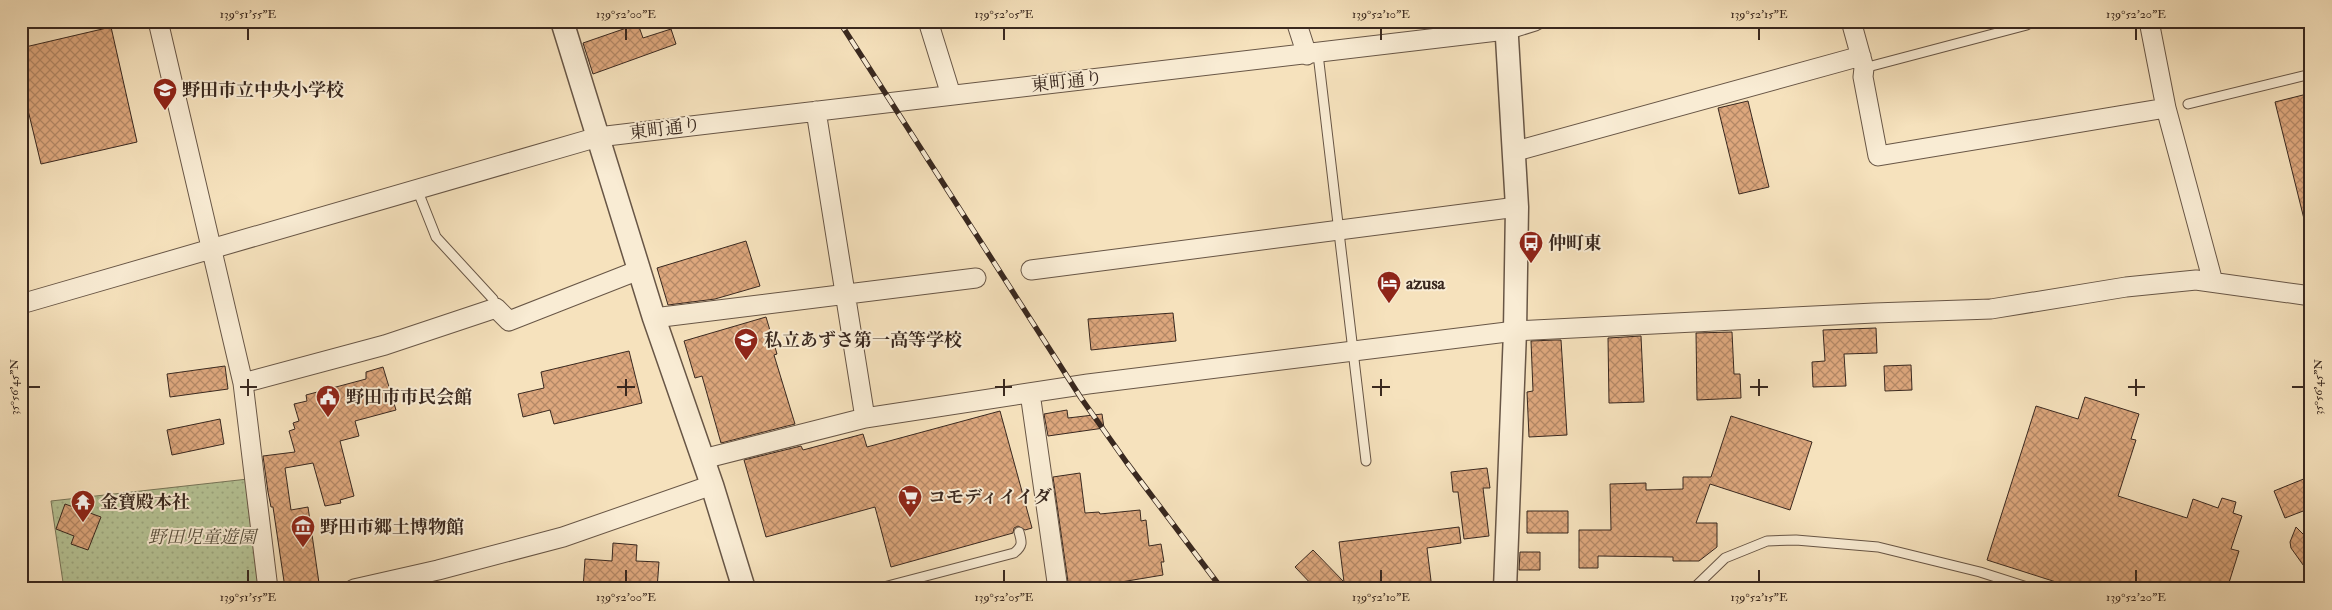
<svg xmlns="http://www.w3.org/2000/svg" width="2332" height="610" font-family="'IM FELL Double Pica','Noto Serif JP',serif">
	<style>
		.grass { fill: url(#grass-dots); stroke: #78765a }
		.building { fill: url(#building-cross-hatch); stroke: #39281f }
		.lines { fill: none; stroke-linecap: round; stroke-linejoin: round }
		.service-casing { stroke: #685646; stroke-width: 11 }
		.minor-casing { stroke: #685646; stroke-width: 21 }
		.tertiary-casing { stroke: #685646; stroke-width: 25 }
		.service { stroke: #f9ecd4; stroke-width: 9 }
		.minor { stroke: #f9ecd4; stroke-width: 19 }
		.tertiary { stroke: #f9ecd4; stroke-width: 22 }
		.rail-casing { stroke: #39281f; stroke-width: 5.5 }
		.rail { stroke: #f9ecd4; stroke-width: 4; stroke-dasharray: 11; stroke-linecap: butt }
		.ticks { fill: none; stroke: #39281f; stroke-width: 2 }
		.labels { text-anchor: middle; dominant-baseline: central; stroke-width: 4; stroke-linejoin: round; paint-order: stroke }
		.street-label { font-size: 18px; fill: #39281f; stroke: #f9ecd4 }
		.poi-label { font-size: 18px; font-weight: bold; fill: #39281f; stroke: #f9ecd4; text-anchor: start }
		.park-label { font-size: 18px; font-style: italic; fill: #584f3d; stroke: #f9ecd4 }
		.neatline { fill: none; stroke: #39281f; stroke-width: 2 }
		.ticks-label { font-size: 12px; text-anchor: middle; fill: #39281f }
	</style>
	<defs>
		<pattern id="grass-dots" width="8" height="8" patternUnits="userSpaceOnUse" patternTransform="scale(1.25)"><rect width="8" height="8" fill="#b6c496"/><path d="M2 2h.1M6 6h.1" fill="none" stroke="#9da881" stroke-width="1.8" stroke-linecap="round"/></pattern>
		<pattern id="building-cross-hatch" width="8" height="8" patternUnits="userSpaceOnUse" patternTransform="scale(1.25)"><rect width="8" height="8" fill="#dda77d"/><path d="M0 0l8 8M0 8l8-8" fill="none" stroke="#b48866"/></pattern>
	</defs>
	<rect width="100%" height="100%" fill="#f6e2bd"/>
	<filter id="stains"><feTurbulence type="fractalNoise" baseFrequency=".004" numOctaves="4"/><feColorMatrix values="0 0 0 0 .2 0 0 0 0 .09 0 0 0 0 .02 0 0 0 .5 -.17"/></filter>
	<radialGradient id="worn" r=".72"><stop offset=".6" stop-color="#630" stop-opacity="0"/><stop offset="1" stop-color="#630" stop-opacity=".3"/></radialGradient>
	<path class="grass" d="M 248,479 L 260,589 L 64,589 L 51,501 Z"/>
	<path class="building" d="M 638,24 L 643,38 L 671,29 L 676,44 L 593,74 L 583,43 Z
		M 111,27 L 137,142 L 41,164 L 21,81 L 21,48 Z
		M 2311,93 L 2311,222 L 2305,223 L 2275,102 Z
		M 1748,101 L 1769,187 L 1739,194 L 1718,108 Z
		M 746,241 L 760,286 L 715,299 L 668,305 L 657,268 Z
		M 1173,313 L 1176,341 L 1091,350 L 1088,319 Z
		M 766,317 L 777,354 L 774,355 L 795,424 L 721,443 L 702,376 L 695,378 L 684,341 Z
		M 1876,328 L 1877,353 L 1844,354 L 1846,386 L 1813,387 L 1812,362 L 1825,361 L 1823,330 Z
		M 1732,332 L 1734,374 L 1740,374 L 1741,398 L 1697,400 L 1696,333 Z
		M 1641,336 L 1644,402 L 1609,403 L 1608,338 Z
		M 1555,340 L 1561,340 L 1567,435 L 1529,437 L 1527,392 L 1533,391 L 1531,341 Z
		M 629,351 L 642,403 L 554,424 L 550,410 L 523,417 L 518,394 L 544,388 L 541,372 Z
		M 1911,365 L 1912,390 L 1885,391 L 1884,366 Z
		M 225,366 L 228,389 L 170,397 L 167,374 Z
		M 383,367 L 396,410 L 355,421 L 359,436 L 340,441 L 354,496 L 340,500 L 341,503 L 325,506 L 313,463 L 285,468 L 291,510 L 308,507 L 319,583 L 285,588 L 273,507 L 271,507 L 268,492 L 263,456 L 295,452 L 289,431 L 295,429 L 293,423 L 299,421 L 294,404 L 307,401 L 306,395 L 366,379 L 366,372 Z
		M 2085,397 L 2139,414 L 2131,439 L 2136,440 L 2118,496 L 2187,518 L 2193,499 L 2218,508 L 2222,498 L 2236,502 L 2233,513 L 2242,516 L 2231,549 L 2239,551 L 2227,589 L 2078,589 L 1987,560 L 2036,406 L 2078,419 Z
		M 1067,410 L 1068,418 L 1102,414 L 1104,428 L 1048,436 L 1044,414 Z
		M 1000,411 L 1032,528 L 1025,530 L 1018,526 L 1014,528 L 1013,533 L 891,567 L 875,507 L 766,537 L 744,460 L 801,446 L 803,450 L 863,434 L 867,447 Z
		M 1731,416 L 1812,442 L 1790,510 L 1710,484 L 1696,523 L 1717,523 L 1717,547 L 1699,561 L 1673,561 L 1673,557 L 1598,556 L 1598,568 L 1579,568 L 1579,530 L 1611,530 L 1610,484 L 1646,483 L 1646,490 L 1683,489 L 1683,477 L 1711,477 Z
		M 220,419 L 224,444 L 172,455 L 167,430 Z
		M 1487,468 L 1490,488 L 1483,488 L 1489,536 L 1464,539 L 1458,492 L 1453,492 L 1451,472 Z
		M 1080,473 L 1085,513 L 1099,512 L 1100,514 L 1140,510 L 1141,521 L 1146,520 L 1149,546 L 1161,544 L 1164,562 L 1161,562 L 1163,575 L 1103,585 L 1103,589 L 1069,589 L 1053,477 Z
		M 2311,476 L 2311,508 L 2285,518 L 2274,491 Z
		M 65,504 L 101,517 L 88,550 L 71,544 L 74,536 L 56,529 Z
		M 1527,511 L 1568,511 L 1568,533 L 1527,533 Z
		M 1459,527 L 1461,543 L 1427,548 L 1432,589 L 1316,589 L 1295,567 L 1313,550 L 1344,582 L 1339,542 Z
		M 2296,527 L 2310,541 L 2311,576 L 2291,548 L 2290,542 Z
		M 613,543 L 637,545 L 636,561 L 659,562 L 657,589 L 583,589 L 585,559 L 612,561 Z
		M 1520,552 L 1540,552 L 1540,570 L 1519,570 Z"/>
	<g class="lines">
		<defs>
			<path id="service" d="M 1318,54 L 1366,461
				M 1864,68 L 2027,25
				M 2188,104 L 2311,74
				M 417,189 L 436,237 L 493,299 L 496,308
				M 876,589 L 1014,553 C 1023,546 1022,542 1019,532
				M 1693,589 L 1725,558 L 1767,541 L 1796,540 L 1878,547 L 1980,572 L 2033,589"/>
			<path id="minor" d="M 158,21 L 243,383 L 268,589
				M 928,21 L 951,95
				M 1296,21 L 1307,55
				M 1851,21 L 1864,68 L 1863,77 L 1878,156 L 2166,108
				M 2149,21 L 2166,108 L 2213,282
				M 816,111 L 865,418
				M 1513,152 L 1861,56
				M 1031,270 L 1517,207
				M 21,304 L 598,137 L 1506,30 L 1535,21
				M 654,318 L 976,278
				M 243,383 L 385,345 L 496,308 L 509,321 L 639,270
				M 1030,393 L 1058,589
				M 703,459 L 865,418 L 1088,384 L 1515,331 L 1874,313 L 1991,309 L 2126,287 L 2196,280 L 2311,296
				M 354,589 L 438,570 L 563,537 L 712,485"/>
			<path id="tertiary" d="M 562,21 L 654,318 L 712,485 L 744,589
				M 1505,589 L 1515,331 L 1517,207 L 1506,21"/>
		</defs>
		<use href="#service" class="service-casing"/>
		<use href="#minor" class="minor-casing"/>
		<use href="#tertiary" class="tertiary-casing"/>
		<use href="#service" class="service"/>
		<use href="#minor" class="minor"/>
		<use href="#tertiary" class="tertiary"/>
		<defs>
			<path id="rail" d="M 839,21 L 1081,398 L 1127,463 L 1222,589"/>
		</defs>
		<use href="#rail" class="rail-casing"/>
		<use href="#rail" class="rail"/>
	</g>
	<path class="ticks" d="M 248,28 L 248,40M 626,28 L 626,40M 1004,28 L 1004,40M 1381,28 L 1381,40M 1759,28 L 1759,40M 2136,28 L 2136,40M 248,379 L 248,396M 626,379 L 626,396M 1004,379 L 1004,396M 1381,379 L 1381,396M 1759,379 L 1759,396M 2136,379 L 2136,396M 28,387 L 40,387M 240,387 L 257,387M 617,387 L 635,387M 995,387 L 1012,387M 1372,387 L 1390,387M 1750,387 L 1768,387M 2128,387 L 2145,387M 2292,387 L 2304,387M 248,570 L 248,582M 626,570 L 626,582M 1004,570 L 1004,582M 1381,570 L 1381,582M 1759,570 L 1759,582M 2136,570 L 2136,582"/>
	<defs>
		<symbol id="school-pin" viewBox="-11 -11 22 30"><path d="M0 17L-7.5 6A9.5 9.5 0 1 1 7.5 6Z" fill="#8f2418" stroke="#f9ecd4"/><path d="M0-5L7-2L0 1L-7-2ZM-4 1L0 2.5L4 1V4Q0 6-4 4Z" fill="#fff"/></symbol>
		<symbol id="bus-pin" viewBox="-11 -11 22 30"><path d="M0 17L-7.5 6A9.5 9.5 0 1 1 7.5 6Z" fill="#8f2418" stroke="#f9ecd4"/><path d="M-5-6H5V4H4V6H2V4H-2V6H-4V4H-5ZM-3.5-4V0h7V-4ZM-3.5 1.2v1.5H-2V1.2ZM2 1.2v1.5H3.5V1.2Z" fill="#fff"/></symbol>
		<symbol id="hotel-pin" viewBox="-11 -11 22 30"><path d="M0 17L-7.5 6A9.5 9.5 0 1 1 7.5 6Z" fill="#8f2418" stroke="#f9ecd4"/><path d="M-6-4.5h1.5V1H6V5H4.5V3h-9V5H-6ZM-4 0a1.8 1.8 0 1 1 3.6 0ZM.5 0V-2.5h3Q6-2.5 6 0Z" fill="#fff"/></symbol>
		<symbol id="civic-pin" viewBox="-11 -11 22 30"><path d="M0 17L-7.5 6A9.5 9.5 0 1 1 7.5 6Z" fill="#8f2418" stroke="#f9ecd4"/><path d="M-.6-6.5H3V-4.5H.6V-3L4-1V1h2V6H-6V1h2V-1L-.6-3ZM-1.2 2.5V6h2.4V2.5Z" fill="#fff"/></symbol>
		<symbol id="supermarket-pin" viewBox="-11 -11 22 30"><path d="M0 17L-7.5 6A9.5 9.5 0 1 1 7.5 6Z" fill="#8f2418" stroke="#f9ecd4"/><path d="M-6-5.5h2.5l.6 2H6L4.5 2H-2.5L-4.4-4H-6ZM-1.5 3.2a1.3 1.3 0 1 0 .1 0ZM3 3.2a1.3 1.3 0 1 0 .1 0Z" fill="#fff"/></symbol>
		<symbol id="temple-pin" viewBox="-11 -11 22 30"><path d="M0 17L-7.5 6A9.5 9.5 0 1 1 7.5 6Z" fill="#8f2418" stroke="#f9ecd4"/><path d="M0-6L5-2H3V0L6.5 2.5H4V6H1.5V3h-3V6H-4V2.5H-6.5L-3 0V-2H-5Z" fill="#fff"/></symbol>
		<symbol id="museum-pin" viewBox="-11 -11 22 30"><path d="M0 17L-7.5 6A9.5 9.5 0 1 1 7.5 6Z" fill="#8f2418" stroke="#f9ecd4"/><path d="M0-6L6-3V-2H-6V-3ZM-5-1h2V3h-2ZM-1-1h2V3h-2ZM3-1h2V3H3ZM-6 4H6V6H-6Z" fill="#fff"/></symbol>
	</defs>
	<g fill-rule="evenodd">
		<use href="#school-pin" x="151" y="76" width="28" height="38"/>
		<use href="#bus-pin" x="1517" y="229" width="28" height="38"/>
		<use href="#hotel-pin" x="1375" y="269" width="28" height="38"/>
		<use href="#school-pin" x="732" y="326" width="28" height="38"/>
		<use href="#civic-pin" x="314" y="383" width="28" height="38"/>
		<use href="#supermarket-pin" x="896" y="483" width="28" height="38"/>
		<use href="#temple-pin" x="69" y="488" width="28" height="38"/>
		<use href="#museum-pin" x="289" y="513" width="28" height="38"/>
	</g>
	<g class="labels">
		<g class="street-label">
			<text transform="translate(1067 82) rotate(-6)">東町通り</text>
			<text transform="translate(665 129) rotate(-7)">東町通り</text>
		</g>
		<g class="poi-label">
			<text x="182" y="90">野田市立中央小学校</text>
			<text x="1548" y="243">仲町東</text>
			<text x="1406" y="283">azusa</text>
			<text x="764" y="340">私立あずさ第一高等学校</text>
			<text x="346" y="397">野田市市民会館</text>
			<text x="928" y="497">コモディイイダ</text>
			<text x="100" y="502">金寶殿本社</text>
			<text x="320" y="527">野田市郷土博物館</text>
		</g>
		<g class="park-label">
			<text x="202" y="537">野田児童遊園</text>
		</g>
	</g>
	<rect width="2332" height="610" fill="none" stroke="#f6e2bd" stroke-width="55"/>
	<rect x="28" y="28" width="2276" height="554" class="neatline"/>
	<g class="ticks-label">
		<text x="248" y="18">139°51'55"E</text>
		<text x="626" y="18">139°52'00"E</text>
		<text x="1004" y="18">139°52'05"E</text>
		<text x="1381" y="18">139°52'10"E</text>
		<text x="1759" y="18">139°52'15"E</text>
		<text x="2136" y="18">139°52'20"E</text>
		<text transform="translate(14 387) rotate(-90)" y="4">35°56'45"N</text>
		<text transform="translate(2318 387) rotate(-90)" y="4">35°56'45"N</text>
		<text x="248" y="601">139°51'55"E</text>
		<text x="626" y="601">139°52'00"E</text>
		<text x="1004" y="601">139°52'05"E</text>
		<text x="1381" y="601">139°52'10"E</text>
		<text x="1759" y="601">139°52'15"E</text>
		<text x="2136" y="601">139°52'20"E</text>
	</g>
	<rect width="100%" height="100%" filter="url(#stains)"/>
	<rect width="100%" height="100%" fill="url(#worn)"/>
</svg>
